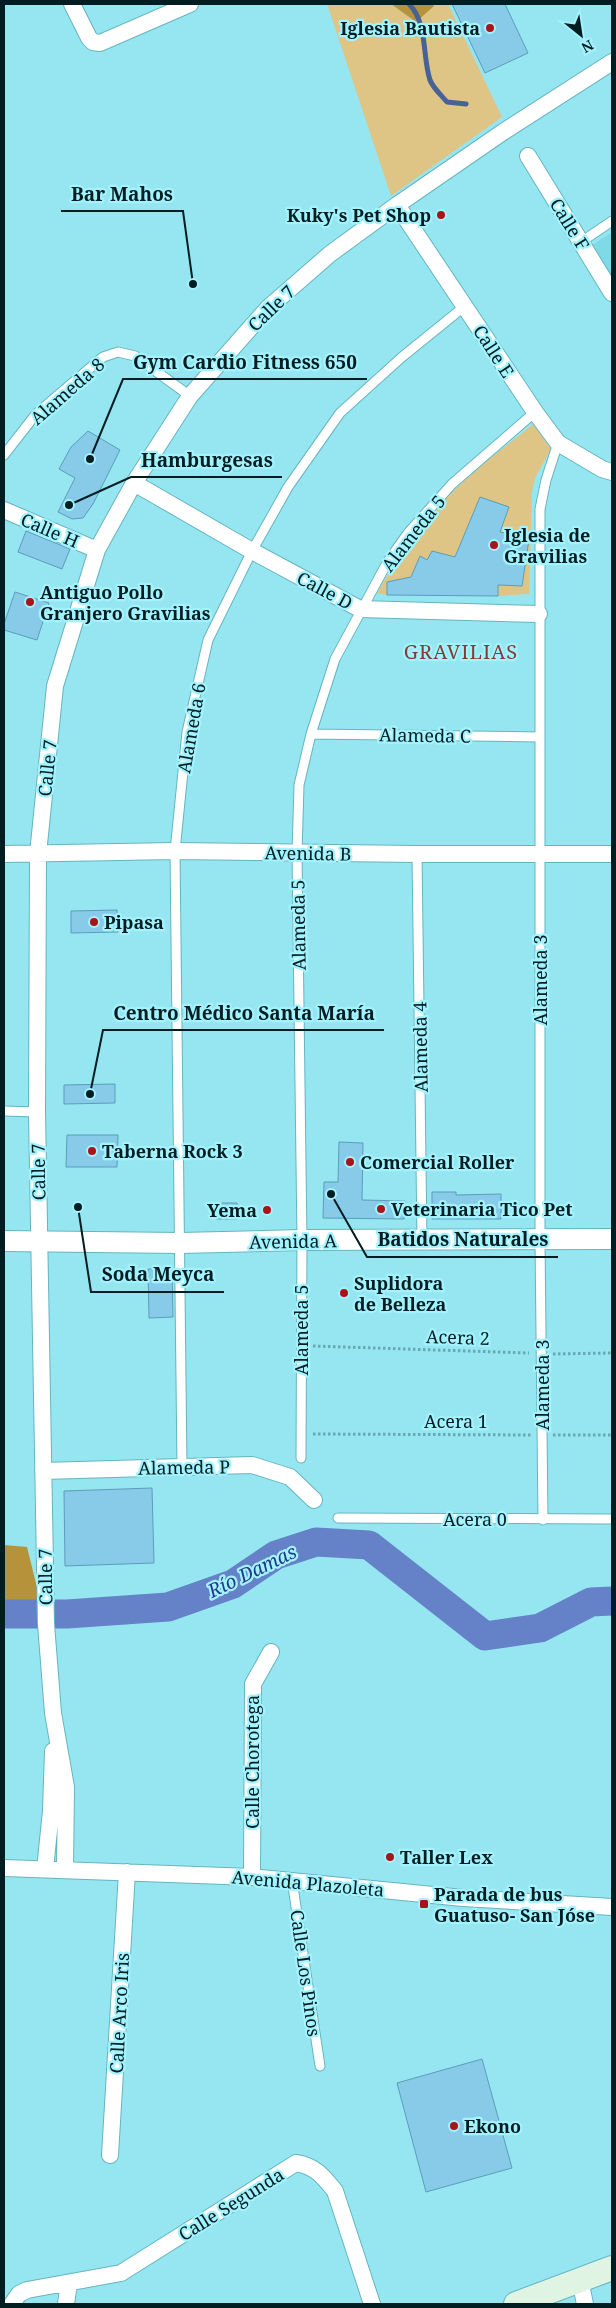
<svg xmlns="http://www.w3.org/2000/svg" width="616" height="2308" font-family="'Noto Serif',serif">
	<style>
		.built { fill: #7edae7 }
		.green { fill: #dec485 }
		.forest { fill: #b6933a }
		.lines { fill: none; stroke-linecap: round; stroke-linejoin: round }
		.stream { stroke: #476396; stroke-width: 5 }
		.river { stroke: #6581c8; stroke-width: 29 }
		.building { fill: #88cbe9; stroke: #5a9db9 }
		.service-casing { stroke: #65b5c0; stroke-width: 11 }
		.minor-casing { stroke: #65b5c0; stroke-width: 18 }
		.tertiary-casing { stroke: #65b5c0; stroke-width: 22 }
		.secondary-casing { stroke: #65b5c0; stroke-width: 26 }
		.path { stroke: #68a8b1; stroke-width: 3; stroke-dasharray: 2.5 2.5; stroke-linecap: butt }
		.service { stroke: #fff; stroke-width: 9 }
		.minor { stroke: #fff; stroke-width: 16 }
		.tertiary { stroke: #fff; stroke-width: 20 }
		.secondary { stroke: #dff4e2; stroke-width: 24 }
		.poi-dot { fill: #a81417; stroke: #a3f3fe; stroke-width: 2 }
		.labels { text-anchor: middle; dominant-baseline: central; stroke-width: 4.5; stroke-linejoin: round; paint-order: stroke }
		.poi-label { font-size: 18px; font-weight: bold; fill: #001d22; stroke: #a3f3fe; text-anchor: start }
		.street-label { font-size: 18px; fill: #001d22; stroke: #a3f3fe }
		.water-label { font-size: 19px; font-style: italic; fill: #21388d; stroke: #a3f3fe }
		.quarter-label { font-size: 20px; letter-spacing: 1px; fill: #833c35; stroke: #a3f3fe }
		.leader { fill: none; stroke: #001d22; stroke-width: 2 }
		.callout-dot { fill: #001d22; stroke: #a3f3fe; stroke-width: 2 }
		.callout-label { font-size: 19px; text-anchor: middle; font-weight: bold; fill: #001d22; stroke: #a3f3fe; stroke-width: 4.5; stroke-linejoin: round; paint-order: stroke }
	</style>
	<rect width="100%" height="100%" fill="#96e6f1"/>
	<path class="built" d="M 612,232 L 612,277 L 591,246 Z"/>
	<path class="green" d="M 327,4 L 391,4 L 416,22 L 433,4 L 448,4 L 502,117 L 391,196 Z
		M 533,424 L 551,449 L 535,478 L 532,492 L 529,594 L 498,596 L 498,585 L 522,586 L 529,539 L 500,532 L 509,507 L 480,497 L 452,563 L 439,557 L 440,553 L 432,551 L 427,560 L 420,557 L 411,577 L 388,582 L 387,595 L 377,593 C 400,553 428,515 462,483 C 484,462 509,444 533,424 Z"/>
	<path class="forest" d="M 391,4 L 433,4 L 434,6 L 416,22 Z
		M 4,1545 L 27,1547 L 46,1624 L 4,1623 Z"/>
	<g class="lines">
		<path class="stream" d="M 409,4 C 428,23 422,56 430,80 C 433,88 442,96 447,102 L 466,104"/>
		<path class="river" d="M 4,1614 L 67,1614 L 168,1607 L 233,1584 L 276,1555 L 316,1542 L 369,1545 L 485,1636 L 540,1628 L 591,1602 L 612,1601"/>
	</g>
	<path class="building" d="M 452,4 L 505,4 L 528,53 L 485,73 Z
		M 88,431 L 120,450 L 93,504 L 83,518 L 72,519 L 58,512 L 75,478 L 59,469 L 71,447 Z
		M 480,497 L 509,507 L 500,532 L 529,539 L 522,586 L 498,585 L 498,596 L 387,595 L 387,582 L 411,577 L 420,556 L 427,560 L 432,551 L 455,557 Z
		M 26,531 L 70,549 L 62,569 L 18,552 Z
		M 15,592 L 49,603 L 37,640 L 4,630 L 4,624 Z
		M 117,910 L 118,932 L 71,933 L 71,911 Z
		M 115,1084 L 115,1103 L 64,1104 L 64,1085 Z
		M 67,1135 L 118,1135 L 117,1167 L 66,1167 Z
		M 339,1142 L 363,1143 L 362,1200 L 405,1201 L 404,1219 L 323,1218 L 324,1182 L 338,1182 Z
		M 432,1192 L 456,1192 L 456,1195 L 501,1194 L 501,1219 L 432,1219 Z
		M 216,1203 L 237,1203 L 237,1219 L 216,1219 Z
		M 148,1269 L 172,1269 L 173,1317 L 149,1318 Z
		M 152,1488 L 154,1563 L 65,1566 L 64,1491 Z
		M 482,2059 L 512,2168 L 426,2192 L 397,2083 Z"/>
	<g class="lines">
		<defs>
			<path id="service" d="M 581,242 L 612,221
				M 4,455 L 36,414 L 103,357 L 118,352 L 135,356 L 190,396
				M 311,734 L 540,737
				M 417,854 L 422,1240
				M 4,1111 L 37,1112
				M 301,1458 L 302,1240 L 297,853 L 299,785 L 311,734 L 335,659 L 388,561 L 408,533 L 452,484 L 535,412
				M 182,1467 L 175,851 L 187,732 L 208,640 L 252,551 L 288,487 L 340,413 L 402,357 L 465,306
				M 338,1518 L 612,1519
				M 543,1520 L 540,1240 L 540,509 L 546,480 L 558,443
				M 292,1880 L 320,2066"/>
			<path id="minor" d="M 72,4 L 89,38 L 93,42 L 100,43 L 190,4
				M 528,156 L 612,293
				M 397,205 L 535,412 L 558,443 L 602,469 L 612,472
				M 134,483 L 252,551 L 360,609 L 539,614
				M 4,510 L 97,550
				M 4,854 L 175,851 L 417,854 L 612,854
				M 43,1471 L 252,1465 L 290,1477 L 314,1500
				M 4,1868 L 252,1877 L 463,1898 L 612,1907
				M 45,1869 L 51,1811 L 53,1751
				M 65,1869 L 66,1787 L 53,1713 L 46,1624 L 37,1112 L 38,854 L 55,686 L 97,550 L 134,483 L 190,396 L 268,308 L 330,254 L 397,205 L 503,132 L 612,62
				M 252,1877 L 253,1684 L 271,1652
				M 110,2155 L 127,1872
				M 580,2280 L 585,2304
				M 12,2304 L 19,2294 L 27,2290 L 121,2273 L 296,2163 C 315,2166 323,2176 335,2191 L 372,2304
				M 66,2304 L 69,2283"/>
			<path id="tertiary" d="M 4,1241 L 180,1243 L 302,1240 L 612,1239"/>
			<path id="secondary" d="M 516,2304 L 612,2268"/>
		</defs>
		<use href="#service" class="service-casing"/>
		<use href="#minor" class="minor-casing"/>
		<use href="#tertiary" class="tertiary-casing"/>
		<use href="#secondary" class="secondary-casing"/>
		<path class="path" d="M 313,1346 L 529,1353
			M 553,1354 L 612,1353
			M 313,1434 L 532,1435
			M 553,1435 L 612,1435"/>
		<use href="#service" class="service"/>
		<use href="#minor" class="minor"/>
		<use href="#tertiary" class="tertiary"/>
		<use href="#secondary" class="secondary"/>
	</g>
	<g class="poi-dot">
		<circle cx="490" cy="28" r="5"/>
		<circle cx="441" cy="215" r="5"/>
		<circle cx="494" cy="545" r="5"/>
		<circle cx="30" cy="602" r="5"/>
		<circle cx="94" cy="922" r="5"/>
		<circle cx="92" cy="1151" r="5"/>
		<circle cx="350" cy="1162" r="5"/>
		<circle cx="381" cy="1209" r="5"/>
		<circle cx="267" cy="1210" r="5"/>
		<circle cx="344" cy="1293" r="5"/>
		<circle cx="390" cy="1857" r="5"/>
		<rect x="419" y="1899" width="10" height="10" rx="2.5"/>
		<circle cx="454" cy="2126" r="5"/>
	</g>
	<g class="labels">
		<g class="poi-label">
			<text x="480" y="28" text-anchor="end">Iglesia Bautista</text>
			<text x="431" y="215" text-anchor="end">Kuky's Pet Shop</text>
			<text x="504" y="535">Iglesia de<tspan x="504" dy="21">Gravilias</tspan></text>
			<text x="40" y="592">Antiguo Pollo<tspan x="40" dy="21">Granjero Gravilias</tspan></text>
			<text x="104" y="922">Pipasa</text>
			<text x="102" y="1151">Taberna Rock 3</text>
			<text x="360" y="1162">Comercial Roller</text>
			<text x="391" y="1209">Veterinaria Tico Pet</text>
			<text x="257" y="1210" text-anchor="end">Yema</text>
			<text x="354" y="1283">Suplidora<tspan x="354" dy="21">de Belleza</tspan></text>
			<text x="400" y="1857">Taller Lex</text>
			<text x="434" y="1894">Parada de bus<tspan x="434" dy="21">Guatuso- San Jóse</tspan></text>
			<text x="464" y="2126">Ekono</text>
		</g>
		<g class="street-label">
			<text transform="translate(570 224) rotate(58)">Calle F</text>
			<text transform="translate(271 308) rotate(-44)">Calle 7</text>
			<text transform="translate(494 351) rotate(57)">Calle E</text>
			<text transform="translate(67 391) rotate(-41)">Alameda 8</text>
			<text transform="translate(50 530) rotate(23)">Calle H</text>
			<text transform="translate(413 533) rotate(-52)">Alameda 5</text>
			<text transform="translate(325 590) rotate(28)">Calle D</text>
			<text transform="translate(191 728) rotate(-80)">Alameda 6</text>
			<text transform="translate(425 735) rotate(1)">Alameda C</text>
			<text transform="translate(47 768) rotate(-84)">Calle 7</text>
			<text transform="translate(308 853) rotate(1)">Avenida B</text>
			<text transform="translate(298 925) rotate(-91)">Alameda 5</text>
			<text transform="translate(540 980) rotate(-90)">Alameda 3</text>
			<text transform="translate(420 1047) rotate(-91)">Alameda 4</text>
			<text transform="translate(38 1172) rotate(-91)">Calle 7</text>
			<text transform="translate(293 1241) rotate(-1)">Avenida A</text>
			<text transform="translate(301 1330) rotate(-90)">Alameda 5</text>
			<text transform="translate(458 1337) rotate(2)">Acera 2</text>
			<text transform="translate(542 1385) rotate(-90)">Alameda 3</text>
			<text x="456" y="1421">Acera 1</text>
			<text transform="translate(184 1467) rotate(-1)">Alameda P</text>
			<text x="475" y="1519">Acera 0</text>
			<text transform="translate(45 1577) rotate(-91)">Calle 7</text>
			<text transform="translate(252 1762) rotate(-90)">Calle Chorotega</text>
			<text transform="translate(308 1883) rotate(5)">Avenida Plazoleta</text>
			<text transform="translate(306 1973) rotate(82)">Calle Los Pinos</text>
			<text transform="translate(119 2013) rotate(-87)">Calle Arco Iris</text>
			<text transform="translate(231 2204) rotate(-32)">Calle Segunda</text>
		</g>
		<g class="water-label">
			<text transform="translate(252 1571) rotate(-26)">Río Damas</text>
		</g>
		<g class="quarter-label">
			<text x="461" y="651">GRAVILIAS</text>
		</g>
	</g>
	<path class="leader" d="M193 284L183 211H61M90 459L123 379H367M69 505L131 477H282M90 1094L103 1030H384M331 1194L367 1257H558M78 1207L91 1292H224"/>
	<g class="callout-dot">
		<circle cx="193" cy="284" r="5"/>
		<circle cx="90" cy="459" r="5"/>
		<circle cx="69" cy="505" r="5"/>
		<circle cx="90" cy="1094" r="5"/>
		<circle cx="331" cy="1194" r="5"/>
		<circle cx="78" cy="1207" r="5"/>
	</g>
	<g class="callout-label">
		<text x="122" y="201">Bar Mahos</text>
		<text x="245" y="369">Gym Cardio Fitness 650</text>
		<text x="207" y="467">Hamburgesas</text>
		<text x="244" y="1020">Centro Médico Santa María</text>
		<text x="463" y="1246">Batidos Naturales</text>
		<text x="158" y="1281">Soda Meyca</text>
	</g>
	<rect width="616" height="2308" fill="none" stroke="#001d22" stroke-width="10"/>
	<g transform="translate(581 35) rotate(150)" stroke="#a3f3fe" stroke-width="4" paint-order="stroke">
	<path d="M0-4L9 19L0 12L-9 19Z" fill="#001d22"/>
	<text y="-8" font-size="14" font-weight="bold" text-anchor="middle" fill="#001d22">N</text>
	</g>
</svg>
